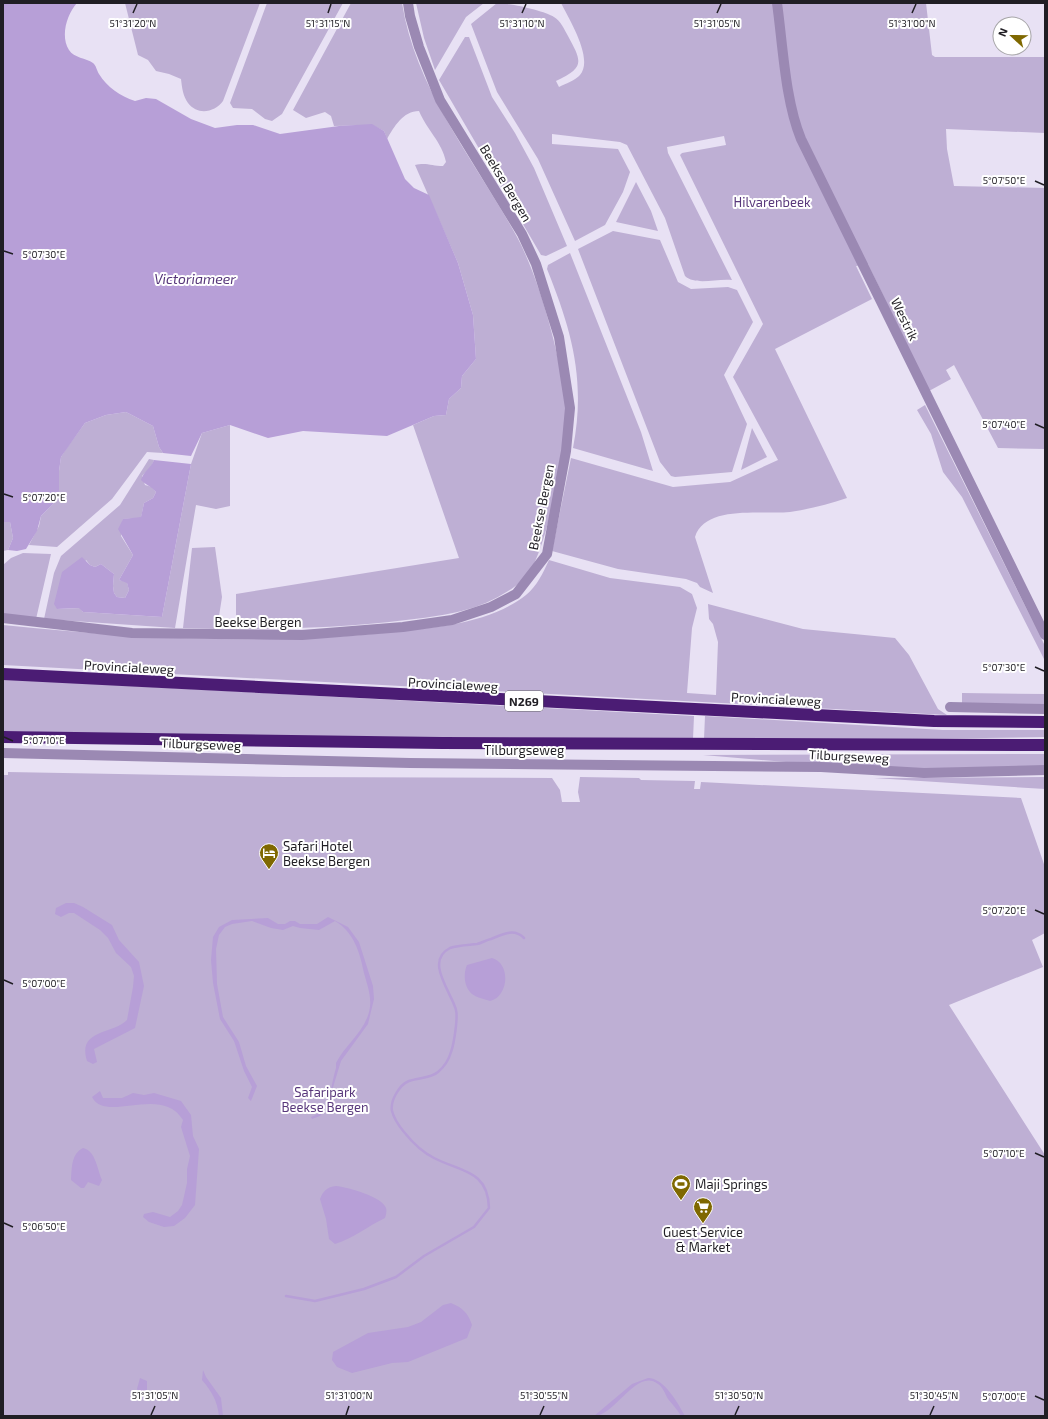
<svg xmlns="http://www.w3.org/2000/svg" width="1048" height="1419" font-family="'Exo 2',sans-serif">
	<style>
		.green { fill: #beafd4 }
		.water { fill: #b79fd7 }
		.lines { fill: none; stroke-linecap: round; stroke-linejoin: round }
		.stream { stroke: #b79fd7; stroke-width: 2.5 }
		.minor { stroke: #9b89b3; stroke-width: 10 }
		.highway { stroke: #4b1c74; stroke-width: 12 }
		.ticks { fill: none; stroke: #201e24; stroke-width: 1.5 }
		.labels { text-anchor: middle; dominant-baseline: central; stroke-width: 4; stroke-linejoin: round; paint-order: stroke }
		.shield { fill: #fff; stroke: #636266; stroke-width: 1 }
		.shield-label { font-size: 12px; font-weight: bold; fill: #201e24 }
		.street-label { font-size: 13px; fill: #201e24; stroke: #fff }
		.park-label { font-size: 13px; fill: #58377b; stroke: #fff }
		.poi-label { font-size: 13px; fill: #201e24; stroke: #fff; text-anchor: start }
		.water-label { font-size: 14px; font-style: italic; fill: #57377a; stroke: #fff }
		.ticks-label { font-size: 10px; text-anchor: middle; fill: #201e24; stroke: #fff; stroke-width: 4; stroke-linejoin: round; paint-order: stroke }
	</style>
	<rect width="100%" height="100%" fill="#e8e1f4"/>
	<path class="green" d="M 125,3 L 260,3 L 223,101 C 215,112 198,116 188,103 C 183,96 182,88 181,79 L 169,74 L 156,71 L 148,60 L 138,55 Z
		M 267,3 L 343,3 L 282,114 L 272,121 L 265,119 L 252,109 L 233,108 L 230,103 Z
		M 351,3 L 402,3 C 416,91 475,160 517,237 C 540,280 560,355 566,405 C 567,413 565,423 564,432 C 560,472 550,530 533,566 C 528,578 514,588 503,594 C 474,612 440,616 406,620 C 349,627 293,629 236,629 L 236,594 L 459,558 L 413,425 L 434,416 L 446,415 L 449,399 L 461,388 L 462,376 L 476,359 L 473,315 L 458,263 L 415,165 C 426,162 432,166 443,166 L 446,162 C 442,142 427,130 419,111 C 403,111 394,127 387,139 L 384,131 L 372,125 L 334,126 L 331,116 L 325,112 L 306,118 L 293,110 Z
		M 416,3 L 484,3 L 466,17 L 435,70 L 424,38 Z
		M 497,3 C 509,3 545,11 554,17 C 561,21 564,29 568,36 C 582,62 585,67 556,81 L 559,87 C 565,84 576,80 580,75 C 594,59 569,19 561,3 L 926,3 L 932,55 L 935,57 L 1045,57 L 1045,133 L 946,129 L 947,149 L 954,186 L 1045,188 L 1045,449 L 998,448 L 954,365 L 946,370 L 951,379 L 929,391 L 868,264 L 856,266 L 872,299 L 775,349 L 847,498 C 829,504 810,509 790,512 C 764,515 705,504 695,537 L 713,593 L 700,587 L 697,583 L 686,579 L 618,569 L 552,551 L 571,458 L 673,487 L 730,482 L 778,460 L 733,377 L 763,324 L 680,155 L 682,153 L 726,145 L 724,136 L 667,147 L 668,153 L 732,280 C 717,278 696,286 685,276 L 665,218 L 627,145 L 620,142 L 552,134 L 552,144 L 618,149 L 630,172 L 623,192 L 605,225 L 575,241 L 538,159 L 497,92 L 471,24 Z
		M 465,37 L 469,37 L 492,97 L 515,133 L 534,168 L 567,246 L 546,256 L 541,255 L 439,80 Z
		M 636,182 L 651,211 L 658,231 L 616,222 Z
		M 613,231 L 660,240 L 678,282 L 691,289 L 728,287 L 737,290 L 753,322 L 724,375 L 747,424 L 732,472 L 675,477 L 671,476 L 660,462 L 578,249 Z
		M 570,253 L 641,432 L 653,471 L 573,448 C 586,381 572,331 547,269 L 548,265 Z
		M 925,405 L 1045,646 L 1045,670 L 1044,659 L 962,497 L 943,472 L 931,434 L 917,410 Z
		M 126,412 L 153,426 L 159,447 L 163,453 L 147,452 L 112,499 L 57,547 L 29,545 L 39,526 L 41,516 L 56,501 L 59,492 L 59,471 L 61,457 L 66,449 L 85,423 L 106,415 Z
		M 230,425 L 230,506 L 216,509 L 196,505 L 175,628 L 44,619 L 54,573 L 61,556 L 120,505 L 149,459 L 154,460 L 151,467 L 142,476 L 145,485 L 152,487 L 156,492 L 153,498 L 144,503 L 141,518 L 123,519 L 121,536 L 133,555 L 119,580 L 127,582 L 129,590 L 125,598 L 117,597 L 114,593 L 113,586 L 114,574 L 101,564 L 95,567 L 90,565 L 86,560 L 57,609 L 80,608 L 83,612 L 162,617 L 191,464 L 202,433 Z
		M 752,428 L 767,457 L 741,470 Z
		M 3,522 L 10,522 L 13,538 L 8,550 L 3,551 Z
		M 215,547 L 222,597 L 217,629 L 183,628 L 192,548 Z
		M 23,553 L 51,554 L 36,619 L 3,614 L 3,565 L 11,558 Z
		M 549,560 L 610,578 L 680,587 L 692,594 L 697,608 L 692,628 L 687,693 L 716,695 L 718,642 L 713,624 L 709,619 L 708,604 L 803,629 L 895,638 L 909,655 L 938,709 L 947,715 L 3,665 L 3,625 C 133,638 263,646 393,632 C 437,627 489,624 526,595 C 537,586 543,573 549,560 Z
		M 3,679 L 694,716 L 693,739 L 146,735 L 3,731 Z
		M 962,693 L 1045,694 L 1045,705 L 962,704 Z
		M 705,716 L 943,730 L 1045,730 L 1045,737 L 849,740 L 704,739 Z
		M 1045,754 L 1045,766 L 915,769 L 798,763 L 703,755 Z
		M 8,772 L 284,777 L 552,778 L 560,790 L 562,802 L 580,802 L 578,792 L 580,777 L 639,778 L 641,780 L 695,781 L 694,789 L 700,789 L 701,782 L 1021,798 L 1045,867 L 1045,933 L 1032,940 L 1043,967 L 949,1005 L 1045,1155 L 1045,1416 L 3,1416 L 3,775 L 8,775 Z
		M 1045,777 L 1045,789 L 874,778 Z"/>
	<path class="water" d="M 3,3 L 77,3 C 67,14 60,36 69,50 C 74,58 86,58 93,63 C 96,65 97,71 99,74 C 107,87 120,96 135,101 L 146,98 L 156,99 L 191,119 L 215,128 L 237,125 L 253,125 L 280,134 L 339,126 L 372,124 L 384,131 L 405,179 L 414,188 L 429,195 L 458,263 L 473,315 L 476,359 L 462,376 L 461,388 L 449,399 L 446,415 L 434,416 L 387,436 L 303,431 L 268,438 L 230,425 L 202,433 L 191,456 L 163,453 L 159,447 L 153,426 L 126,412 L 106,415 L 85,423 L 61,457 L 59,471 L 59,492 L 56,501 L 41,516 L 37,531 L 26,549 L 17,551 L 8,550 L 13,538 L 10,522 L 3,522 Z
		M 154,460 L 191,464 L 162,617 L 83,612 L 79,608 L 57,609 L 54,604 L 62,572 L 82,557 L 90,565 L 95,567 L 101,564 L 114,574 L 113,586 L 114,593 L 117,597 L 125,598 L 129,590 L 127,583 L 119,580 L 133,555 L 118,529 L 123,519 L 141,517 L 144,503 L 153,498 L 156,492 C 151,486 146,485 141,480 C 143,472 151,468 154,460 Z
		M 66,903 L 74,903 L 83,907 L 112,925 L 119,940 L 139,962 L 144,986 L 135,1028 L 94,1049 L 97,1062 L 93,1064 L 87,1061 C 77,1029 112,1035 127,1020 L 133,987 L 134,976 L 131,967 L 116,953 L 108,938 L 100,930 L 74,913 L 69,913 L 61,917 L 55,914 L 56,908 Z
		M 328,917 L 348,927 L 359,942 L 373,986 L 374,999 L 368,1024 L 341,1061 L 327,1107 L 320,1116 L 312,1119 L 311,1117 C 332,1110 330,1086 336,1068 L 336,1063 C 344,1047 360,1035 367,1018 C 374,1002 368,988 364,973 C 360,953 354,932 335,921 L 319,930 L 300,928 L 293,926 L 283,930 L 271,928 L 252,921 L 232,924 L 225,927 L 219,935 L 216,949 L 217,984 L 223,1017 L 239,1042 L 246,1066 L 257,1086 L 251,1101 L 248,1098 L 252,1087 L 244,1071 L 234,1041 L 220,1019 L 213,983 L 211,960 L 213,937 L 219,927 L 232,920 L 268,918 L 278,924 L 285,924 L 290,921 L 295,921 L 300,924 L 317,924 Z
		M 492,958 C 511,963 509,997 490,1001 C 485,999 477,998 472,994 C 464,987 463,974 467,965 Z
		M 100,1091 L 103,1098 L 122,1098 L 133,1093 L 144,1095 L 154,1093 L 181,1101 L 191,1115 L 193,1136 L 199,1149 L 195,1205 L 185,1218 L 174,1226 L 164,1227 L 149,1222 L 143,1217 L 144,1214 L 153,1212 L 170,1217 L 178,1211 L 182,1205 L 187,1183 L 187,1169 L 190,1156 L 181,1127 L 183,1120 C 161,1084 106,1124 92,1097 Z
		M 83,1148 C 96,1151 97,1169 102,1180 L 99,1186 L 88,1182 L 84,1188 L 81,1188 L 71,1180 C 72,1168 71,1154 83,1148 Z
		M 336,1186 C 347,1187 383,1197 386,1208 C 387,1211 386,1215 385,1218 C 368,1226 354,1238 335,1244 L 329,1239 L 326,1219 L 320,1199 C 323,1191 327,1187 336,1186 Z
		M 451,1303 C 463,1308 468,1313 472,1325 L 467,1338 L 408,1362 L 392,1363 L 352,1373 L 337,1367 L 332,1360 L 333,1352 L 368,1333 L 408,1327 L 421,1322 L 443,1305 Z
		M 203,1370 L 206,1377 L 221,1398 L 223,1416 L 219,1416 C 217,1400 212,1392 202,1380 Z
		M 140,1378 L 147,1381 L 147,1390 L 142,1393 L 139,1392 L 137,1389 Z
		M 648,1378 C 664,1378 678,1403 685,1416 L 681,1416 C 677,1409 673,1405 668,1399 C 665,1394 663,1387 658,1384 C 637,1367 615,1416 594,1416 L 632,1384 Z"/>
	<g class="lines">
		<path class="stream" d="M 286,1296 L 315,1301 L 364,1289 L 396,1277 L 424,1256 L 474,1227 L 489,1208 C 488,1170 461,1172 434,1158 C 422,1152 412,1142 404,1132 C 399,1126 394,1119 392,1111 C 390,1101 399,1085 409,1081 C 419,1077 430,1079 438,1072 C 444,1067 449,1059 451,1052 C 454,1044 458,1018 456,1010 C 452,993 424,961 450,948 C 458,945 468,945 477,944 C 482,943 486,940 491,939 C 503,934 514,928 524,938"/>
		<path class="minor" d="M 777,3 C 783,46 785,100 801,139 L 1045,635
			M 3,618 L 132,633 L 302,635 L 403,627 L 452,620 L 491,607 L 516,594 L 547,554 L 566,451 L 570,408 L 559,337 L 536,264 L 522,234 L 440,100 L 419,47 L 410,16 L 408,3
			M 950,707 L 1045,709
			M 3,753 L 410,763 L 821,767 L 924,773 L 1045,770"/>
		<path class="highway" d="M 3,674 L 934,721 L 1045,722
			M 3,737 L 442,743 L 1045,745"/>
	</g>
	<path class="ticks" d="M 133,13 L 137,4M 328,13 L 331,4M 522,13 L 526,4M 717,13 L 721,4M 912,13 L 916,4M 1035,181 L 1044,185M 4,251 L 13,254M 1035,424 L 1044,428M 4,494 L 13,497M 1035,667 L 1044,671M 4,737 L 13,741M 1035,910 L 1044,914M 4,980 L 13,984M 1035,1153 L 1044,1157M 4,1223 L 13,1227M 1035,1396 L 1044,1400M 151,1415 L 155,1406M 346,1415 L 349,1406M 540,1415 L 544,1406M 735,1415 L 739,1406M 930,1415 L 934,1406"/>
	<defs>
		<symbol id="hotel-pin" viewBox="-11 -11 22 30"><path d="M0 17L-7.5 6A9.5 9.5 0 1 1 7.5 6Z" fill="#7f6800" stroke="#fff"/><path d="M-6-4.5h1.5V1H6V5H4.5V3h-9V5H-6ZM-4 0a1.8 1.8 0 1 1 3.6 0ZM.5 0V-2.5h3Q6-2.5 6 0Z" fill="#fff"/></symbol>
		<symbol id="stadium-pin" viewBox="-11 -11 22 30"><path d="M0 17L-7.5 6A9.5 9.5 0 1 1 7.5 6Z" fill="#7f6800" stroke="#fff"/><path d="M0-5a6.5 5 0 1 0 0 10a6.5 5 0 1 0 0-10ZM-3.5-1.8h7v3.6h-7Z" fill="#fff"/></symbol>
		<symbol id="supermarket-pin" viewBox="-11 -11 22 30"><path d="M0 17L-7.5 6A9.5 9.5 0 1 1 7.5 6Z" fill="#7f6800" stroke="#fff"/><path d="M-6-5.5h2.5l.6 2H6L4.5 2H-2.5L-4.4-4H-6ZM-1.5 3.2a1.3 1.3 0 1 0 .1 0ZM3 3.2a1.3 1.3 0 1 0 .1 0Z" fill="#fff"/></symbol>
	</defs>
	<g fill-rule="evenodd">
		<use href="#hotel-pin" x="258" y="842" width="22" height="30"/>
		<use href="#stadium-pin" x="670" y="1173" width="22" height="30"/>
		<use href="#supermarket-pin" x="692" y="1196" width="22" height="30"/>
	</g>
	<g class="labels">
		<rect class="shield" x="505" y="691" width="38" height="20" rx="3"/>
		<g class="shield-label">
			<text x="524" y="701">N269</text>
		</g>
		<g class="street-label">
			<text transform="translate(506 183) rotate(59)">Beekse Bergen</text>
			<text transform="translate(905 319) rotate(64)">Westrik</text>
			<text transform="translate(541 507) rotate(-79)">Beekse Bergen</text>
			<text x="258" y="622">Beekse Bergen</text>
			<text transform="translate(129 667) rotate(3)">Provincialeweg</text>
			<text transform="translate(453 684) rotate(3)">Provincialeweg</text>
			<text transform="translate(776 699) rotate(3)">Provincialeweg</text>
			<text transform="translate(201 744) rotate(2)">Tilburgseweg</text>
			<text x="524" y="750">Tilburgseweg</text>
			<text transform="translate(849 756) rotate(3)">Tilburgseweg</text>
		</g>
		<g class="park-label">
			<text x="772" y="202">Hilvarenbeek</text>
			<text x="325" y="1092">Safaripark<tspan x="325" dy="15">Beekse Bergen</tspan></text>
		</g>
		<g class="poi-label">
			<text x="283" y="846">Safari Hotel<tspan x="283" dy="15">Beekse Bergen</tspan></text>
			<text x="695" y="1184">Maji Springs</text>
			<text x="703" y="1232" text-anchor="middle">Guest Service<tspan x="703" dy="15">&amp; Market</tspan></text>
		</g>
		<g class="water-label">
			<text x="195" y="278">Victoriameer</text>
		</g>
	</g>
	<g class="ticks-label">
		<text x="133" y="27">51°31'20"N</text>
		<text x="328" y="27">51°31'15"N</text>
		<text x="522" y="27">51°31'10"N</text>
		<text x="717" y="27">51°31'05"N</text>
		<text x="912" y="27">51°31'00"N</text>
		<text x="1004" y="184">5°07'50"E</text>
		<text x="44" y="258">5°07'30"E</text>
		<text x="1004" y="428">5°07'40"E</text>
		<text x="44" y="501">5°07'20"E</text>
		<text x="1004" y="671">5°07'30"E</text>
		<text x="44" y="744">5°07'10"E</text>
		<text x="1004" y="914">5°07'20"E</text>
		<text x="44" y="987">5°07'00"E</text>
		<text x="1004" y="1157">5°07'10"E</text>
		<text x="44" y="1230">5°06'50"E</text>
		<text x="155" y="1399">51°31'05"N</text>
		<text x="349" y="1399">51°31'00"N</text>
		<text x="544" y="1399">51°30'55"N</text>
		<text x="739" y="1399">51°30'50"N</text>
		<text x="934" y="1399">51°30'45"N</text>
		<text x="1004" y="1400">5°07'00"E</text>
	</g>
	<rect width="1048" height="1419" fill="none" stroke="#201e24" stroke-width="8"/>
	<g transform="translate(1012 36) rotate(292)"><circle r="19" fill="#ffffff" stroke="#a6a5a7"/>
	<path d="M0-3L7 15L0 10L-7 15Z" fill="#7f6800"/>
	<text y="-6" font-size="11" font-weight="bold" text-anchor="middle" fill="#201e24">N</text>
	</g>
</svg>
